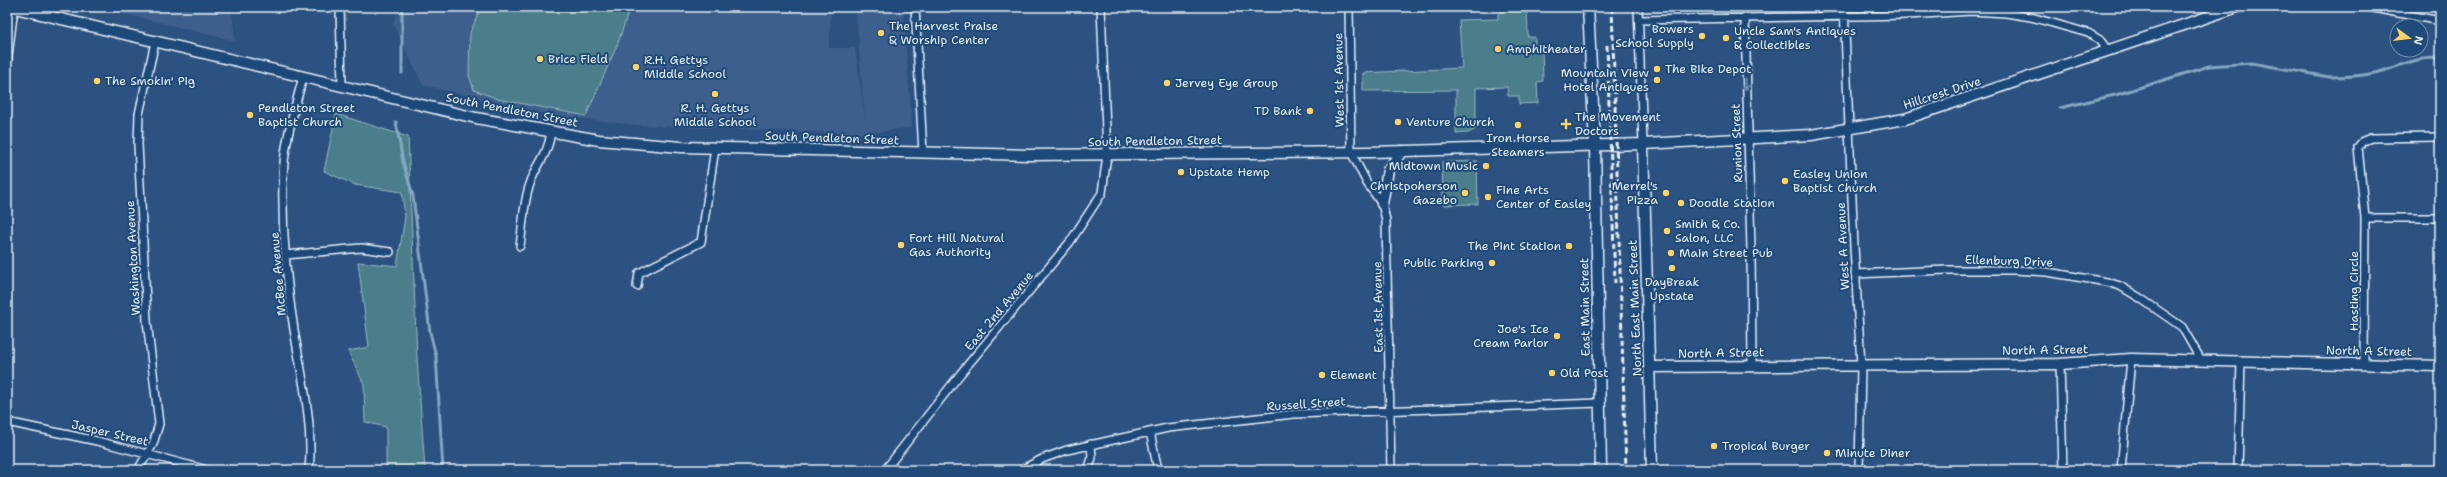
<svg xmlns="http://www.w3.org/2000/svg" width="2447" height="477" font-family="'Shantell Sans',sans-serif">
	<style>
		.built { fill: #3e5e8d }
		.green { fill: #4c7e8a; stroke: #9ab8c1 }
		.lines { fill: none; stroke-linecap: round; stroke-linejoin: round }
		.stream { stroke: #84a8c2; stroke-width: 3 }
		.street-casing { stroke: #e8f1f8; stroke-width: 10 }
		.secondary-casing { stroke: #e8f1f8; stroke-width: 13 }
		.street { stroke: #1f4a7a; stroke-width: 7 }
		.secondary { stroke: #1f4a7a; stroke-width: 10 }
		.rail { stroke: #e8f1f8; stroke-width: 3; stroke-dasharray: 6 3; stroke-linecap: butt }
		.oneway { stroke: #6f8dac }
		.poi-dot { fill: #ffd166; stroke: #1f4a7a; stroke-width: 1.5 }
		.labels { text-anchor: middle; dominant-baseline: central; stroke-width: 4; stroke-linejoin: round; paint-order: stroke }
		.poi-label { font-size: 12px; fill: #e8f1f8; stroke: #1f4a7a; text-anchor: start }
		.street-label { font-size: 12px; fill: #e8f1f8; stroke: #1f4a7a }
	</style>
	<rect width="100%" height="100%" fill="#2c5282"/>
	<filter id="ink" filterUnits="userSpaceOnUse"><feTurbulence type="fractalNoise" baseFrequency=".025" numOctaves="2"/><feDisplacementMap in="SourceGraphic" scale="8" xChannelSelector="R" yChannelSelector="G"/><feConvolveMatrix kernelMatrix="1 2 1 2 8 2 1 2 1" color-interpolation-filters="sRGB"/></filter>
	<g filter="url(#ink)">
		<path class="built" d="M 96,7 L 231,7 L 235,41 Z
			M 399,7 L 831,7 L 829,48 L 855,48 L 865,121 L 856,10 L 903,12 L 912,127 L 866,134 L 634,125 L 550,115 L 423,85 L 393,24 Z"/>
		<path class="green" d="M 481,7 L 630,7 L 618,43 L 586,116 L 498,99 L 474,90 L 469,75 L 470,33 Z
			M 1506,7 L 1527,7 L 1528,37 L 1535,37 L 1535,45 L 1542,45 L 1543,81 L 1537,82 L 1538,103 L 1519,104 L 1519,96 L 1508,96 L 1507,87 L 1476,88 L 1476,129 L 1468,133 L 1456,134 L 1456,90 L 1363,91 L 1363,73 L 1462,68 L 1459,20 L 1498,19 L 1498,14 Z
			M 336,114 L 408,137 L 417,358 L 425,470 L 386,470 L 386,427 L 365,422 L 364,384 L 348,351 L 369,347 L 358,262 L 397,266 L 405,217 L 402,192 L 355,185 L 324,171 Z
			M 1477,161 L 1478,204 L 1443,205 L 1442,162 Z"/>
		<g class="lines">
			<path class="stream" d="M 402,7 L 402,73
				M 2060,108 L 2119,94 L 2209,66 L 2252,63 L 2329,77 C 2345,77 2363,76 2379,72 C 2399,67 2419,55 2440,59
				M 396,122 L 403,162 L 413,196 L 430,332 L 436,356 L 443,470"/>
			<defs>
				<path id="street" d="M 340,7 L 342,86
					M 915,7 L 923,153
					M 1349,7 L 1351,152 L 1367,183 L 1382,204 L 1386,220 L 1391,470
					M 1638,7 L 1643,144
					M 1844,7 L 1854,247 L 1861,365 L 1859,470
					M 2368,7 L 2440,21
					M 1745,17 L 1751,249 L 1752,365
					M 1639,20 L 1908,15 L 1971,11 L 2006,13 L 2031,17 L 2088,33 L 2100,40 L 2108,51
					M 7,64 L 14,8
					M 303,77 C 294,111 283,146 283,181 C 282,228 286,277 293,323 C 300,371 314,421 309,470
					M 2365,218 L 2440,218
					M 520,246 C 523,226 523,203 530,184 C 537,162 547,159 551,132
					M 286,255 L 361,248 L 390,252
					M 1855,274 L 1947,270 L 2015,270 L 2047,272 L 2107,282 L 2120,286 L 2140,298 L 2182,327 L 2201,360
					M 637,286 L 639,273 L 701,242 L 715,148
					M 2060,364 L 2063,470
					M 2364,364 L 2365,218 L 2358,147 L 2363,141 L 2371,138 L 2440,137
					M 7,422 L 97,441 L 207,470
					M 1150,432 L 1158,470
					M 138,470 L 153,444 L 159,424 L 147,321 L 138,144 L 139,114 L 155,42
					M 885,470 L 961,373 L 1070,242 L 1102,193 L 1107,155 L 1101,7
					M 1021,470 L 1042,459 L 1067,450 L 1168,428 L 1294,414 L 1599,403
					M 1088,470 L 1092,458 L 1091,444
					M 2121,470 L 2131,359
					M 2238,470 L 2241,361"/>
				<path id="secondary" d="M 11,7 L 476,118 L 599,140 L 681,147 L 1029,155 L 1372,152 L 1643,144 L 1811,135 L 1905,119 L 2237,7
					M 1588,7 L 1595,145 L 1601,470
					M 1643,144 L 1652,470
					M 1382,204 L 1388,170 L 1402,151
					M 1650,367 L 2060,364 L 2131,359 L 2440,366"/>
			</defs>
			<use href="#street" class="street-casing"/>
			<use href="#secondary" class="secondary-casing"/>
			<use href="#street" class="street"/>
			<use href="#secondary" class="secondary"/>
			<path class="rail" d="M 1612,7 L 1626,470
				M 1607,45 L 1615,283"/>
		</g>
		<defs><path id="oneway-shaft" d="M-6 0H5M1.5-3L5.5 0L1.5 3" fill="none" stroke-width="1.6" stroke-linecap="round" stroke-linejoin="round"/></defs>
		<use class="oneway" href="#oneway-shaft" transform="translate(1746 84) rotate(89)"/>
	</g>
	<g class="poi-dot">
		<circle cx="881" cy="33" r="4"/>
		<circle cx="1702" cy="36" r="4"/>
		<circle cx="1726" cy="38" r="4"/>
		<circle cx="1498" cy="49" r="4"/>
		<circle cx="540" cy="59" r="4"/>
		<circle cx="636" cy="67" r="4"/>
		<circle cx="1657" cy="69" r="4"/>
		<circle cx="1657" cy="80" r="4"/>
		<circle cx="97" cy="81" r="4"/>
		<circle cx="1167" cy="83" r="4"/>
		<circle cx="715" cy="94" r="4"/>
		<circle cx="1310" cy="111" r="4"/>
		<circle cx="250" cy="115" r="4"/>
		<circle cx="1398" cy="122" r="4"/>
		<path d="M1564 118h4v4h4v4h-4v4h-4v-4h-4v-4h4z"/>
		<circle cx="1518" cy="125" r="4"/>
		<circle cx="1486" cy="166" r="4"/>
		<circle cx="1181" cy="172" r="4"/>
		<circle cx="1785" cy="181" r="4"/>
		<circle cx="1465" cy="193" r="4"/>
		<circle cx="1666" cy="193" r="4"/>
		<circle cx="1488" cy="197" r="4"/>
		<circle cx="1681" cy="203" r="4"/>
		<circle cx="1667" cy="231" r="4"/>
		<circle cx="901" cy="245" r="4"/>
		<circle cx="1569" cy="246" r="4"/>
		<circle cx="1671" cy="253" r="4"/>
		<circle cx="1492" cy="263" r="4"/>
		<circle cx="1672" cy="268" r="4"/>
		<circle cx="1557" cy="336" r="4"/>
		<circle cx="1552" cy="373" r="4"/>
		<circle cx="1322" cy="375" r="4"/>
		<circle cx="1714" cy="446" r="4"/>
		<circle cx="1827" cy="453" r="4"/>
	</g>
	<g class="labels">
		<g class="poi-label">
			<text x="889" y="26">The Harvest Praise<tspan x="889" dy="14">&amp; Worship Center</tspan></text>
			<text x="1694" y="29" text-anchor="end">Bowers<tspan x="1694" dy="14">School Supply</tspan></text>
			<text x="1734" y="31">Uncle Sam's Antiques<tspan x="1734" dy="14">&amp; Collectibles</tspan></text>
			<text x="1506" y="49">Amphitheater</text>
			<text x="548" y="59">Brice Field</text>
			<text x="644" y="60">R.H. Gettys<tspan x="644" dy="14">Middle School</tspan></text>
			<text x="1665" y="69">The Bike Depot</text>
			<text x="1649" y="73" text-anchor="end">Mountain View<tspan x="1649" dy="14">Hotel Antiques</tspan></text>
			<text x="105" y="81">The Smokin' Pig</text>
			<text x="1175" y="83">Jervey Eye Group</text>
			<text x="258" y="108">Pendleton Street<tspan x="258" dy="14">Baptist Church</tspan></text>
			<text x="715" y="108" text-anchor="middle">R. H. Gettys<tspan x="715" dy="14">Middle School</tspan></text>
			<text x="1302" y="111" text-anchor="end">TD Bank</text>
			<text x="1575" y="117">The Movement<tspan x="1575" dy="14">Doctors</tspan></text>
			<text x="1406" y="122">Venture Church</text>
			<text x="1518" y="138" text-anchor="middle">Iron Horse<tspan x="1518" dy="14">Steamers</tspan></text>
			<text x="1478" y="166" text-anchor="end">Midtown Music</text>
			<text x="1189" y="172">Upstate Hemp</text>
			<text x="1793" y="174">Easley Union<tspan x="1793" dy="14">Baptist Church</tspan></text>
			<text x="1457" y="186" text-anchor="end">Christpoherson<tspan x="1457" dy="14">Gazebo</tspan></text>
			<text x="1658" y="186" text-anchor="end">Merrel's<tspan x="1658" dy="14">Pizza</tspan></text>
			<text x="1496" y="190">Fine Arts<tspan x="1496" dy="14">Center of Easley</tspan></text>
			<text x="1689" y="203">Doodle Station</text>
			<text x="1675" y="224">Smith &amp; Co.<tspan x="1675" dy="14">Salon, LLC</tspan></text>
			<text x="909" y="238">Fort Hill Natural<tspan x="909" dy="14">Gas Authority</tspan></text>
			<text x="1561" y="246" text-anchor="end">The Pint Station</text>
			<text x="1679" y="253">Main Street Pub</text>
			<text x="1484" y="263" text-anchor="end">Public Parking</text>
			<text x="1672" y="282" text-anchor="middle">DayBreak<tspan x="1672" dy="14">Upstate</tspan></text>
			<text x="1549" y="329" text-anchor="end">Joe's Ice<tspan x="1549" dy="14">Cream Parlor</tspan></text>
			<text x="1560" y="373">Old Post</text>
			<text x="1330" y="375">Element</text>
			<text x="1722" y="446">Tropical Burger</text>
			<text x="1835" y="453">Minute Diner</text>
		</g>
		<g class="street-label">
			<text transform="translate(1339 80) rotate(-91)">West 1st Avenue</text>
			<text transform="translate(1942 93) rotate(-18)">Hillcrest Drive</text>
			<text transform="translate(512 110) rotate(11)">South Pendleton Street</text>
			<text transform="translate(832 138) rotate(2)">South Pendleton Street</text>
			<text transform="translate(1155 141) rotate(-1)">South Pendleton Street</text>
			<text transform="translate(1737 143) rotate(-92)">Runion Street</text>
			<text transform="translate(1843 246) rotate(-93)">West A Avenue</text>
			<text transform="translate(133 258) rotate(-93)">Washington Avenue</text>
			<text transform="translate(2009 261) rotate(2)">Ellenburg Drive</text>
			<text transform="translate(278 274) rotate(-95)">McBee Avenue</text>
			<text transform="translate(2354 291) rotate(-90)">Hasting Circle</text>
			<text transform="translate(1378 307) rotate(-91)">East 1st Avenue</text>
			<text transform="translate(1585 307) rotate(-91)">East Main Street</text>
			<text transform="translate(1635 308) rotate(-92)">North East Main Street</text>
			<text transform="translate(999 311) rotate(-50)">East 2nd Avenue</text>
			<text transform="translate(2045 350) rotate(-1)">North A Street</text>
			<text transform="translate(2369 351) rotate(1)">North A Street</text>
			<text transform="translate(1721 353) rotate(-1)">North A Street</text>
			<text transform="translate(1306 404) rotate(-4)">Russell Street</text>
			<text transform="translate(110 433) rotate(13)">Jasper Street</text>
		</g>
	</g>
	<rect width="2447" height="477" fill="none" stroke="#1f4a7a" stroke-width="24"/>
	<rect x="12" y="12" width="2423" height="453" fill="none" stroke="#e8f1f8" stroke-width="1.5" filter="url(#ink)"/>
	<g transform="translate(2409 38) rotate(105)"><circle r="19" fill="#1f4a7a" stroke="#6f8dac"/>
	<path d="M0-3L7 15L0 10L-7 15Z" fill="#ffd166"/>
	<text y="-6" font-size="11" font-weight="bold" text-anchor="middle" fill="#e8f1f8">N</text>
	</g>
</svg>
